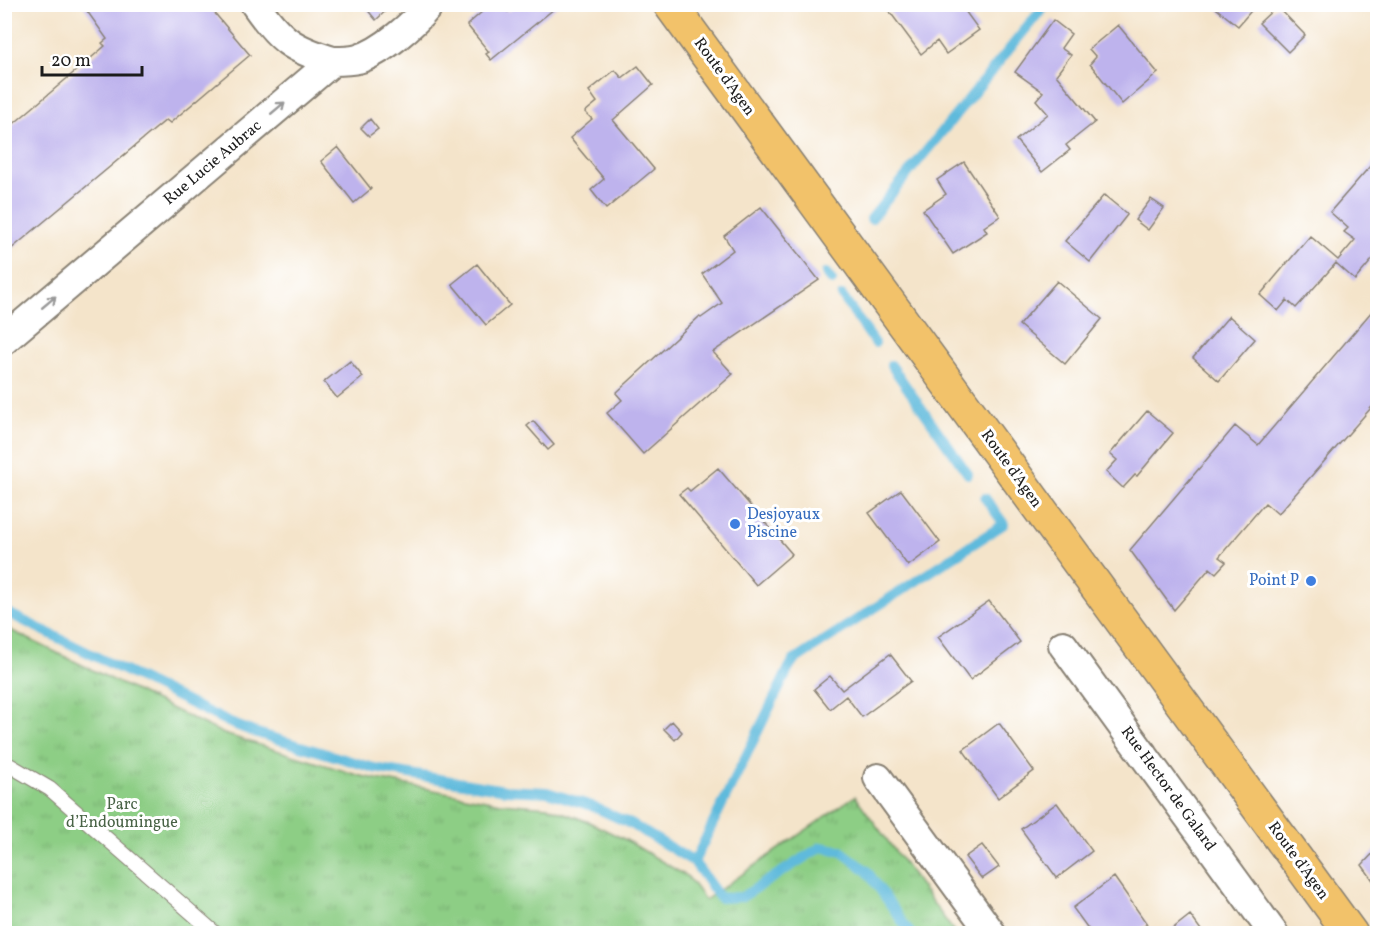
<svg xmlns="http://www.w3.org/2000/svg" width="1382" height="938" font-family="Vollkorn,serif">
	<style>
		.park { fill: url(#park-tufts); stroke: #547550; stroke-width: 1.5 }
		.lines { fill: none; stroke-linecap: round; stroke-linejoin: round }
		.stream { stroke: #5ebadc; stroke-width: 10 }
		.building { fill: #beb3ed }
		.lane-casing { stroke: #888073; stroke-width: 16 }
		.street-casing { stroke: #888073; stroke-width: 32 }
		.primary-casing { stroke: #888073; stroke-width: 36 }
		.lane { stroke: #fff; stroke-width: 14 }
		.street { stroke: #fff; stroke-width: 28 }
		.primary { stroke: #f2c26a; stroke-width: 33 }
		.oneway { stroke: #999 }
		.shop-dot { fill: #3f7fe0; stroke: #fff; stroke-width: 2 }
		.labels { text-anchor: middle; dominant-baseline: central; stroke-width: 6; stroke-linejoin: round; paint-order: stroke }
		.street-label { font-size: 16px; fill: #1c1c1c; stroke: #fff }
		.shop-label { font-size: 16px; fill: #366cbe; stroke: #fff; text-anchor: start }
		.park-label { font-size: 16px; fill: #496346; stroke: #fff }
	</style>
	<defs>
		<pattern id="park-tufts" width="24" height="20" patternUnits="userSpaceOnUse" patternTransform="scale(1.5)"><rect width="24" height="20" fill="#8dce85"/><path d="M3 7l-1-3M5 7V3M7 7l1-3M15 17l-1-3M17 17v-4M19 17l1-3" fill="none" stroke="#79b072"/></pattern>
	</defs>
	<rect width="100%" height="100%" fill="#fff"/>
	<filter id="ink" filterUnits="userSpaceOnUse"><feTurbulence type="fractalNoise" baseFrequency=".0167" numOctaves="2"/><feDisplacementMap in="SourceGraphic" scale="12" xChannelSelector="R" yChannelSelector="G"/><feConvolveMatrix kernelMatrix="1 2 1 2 8 2 1 2 1" color-interpolation-filters="sRGB"/></filter>
	<filter id="wash" filterUnits="userSpaceOnUse"><feTurbulence type="fractalNoise" baseFrequency=".008" numOctaves="4" result="noise"/><feDisplacementMap in="SourceGraphic" scale="24" xChannelSelector="R" yChannelSelector="G"/><feGaussianBlur stdDeviation="1.35" result="paint"/><feColorMatrix in="noise" values="0 0 0 0 0 0 0 0 0 0 0 0 0 0 0 0 0 1.4 0 .05"/><feComposite in="paint" operator="in"/></filter>
	<g filter="url(#wash)">
		<rect width="100%" height="100%" fill="#f4e4ca"/>
		<path class="park" d="M 4,627 L 224,734 L 361,776 L 501,803 L 548,807 L 589,822 L 626,840 L 688,877 L 705,900 L 855,796 L 955,933 L 5,933 Z"/>
		<g class="lines">
			<path class="stream" d="M 871,219 L 1046,4
				M 826,273 L 832,281
				M 842,296 L 875,343
				M 891,365 L 968,474
				M 4,611 L 230,723 L 257,733 L 374,768 L 505,790 L 547,792 L 592,806 L 633,825 L 694,862 L 789,668 L 793,661 L 1004,524 L 985,498
				M 694,862 L 720,898 L 742,897 L 821,847 L 841,851 L 867,871 L 911,934"/>
		</g>
		<g id="blocks">
			<path class="building" d="M 82,4 L 207,4 L 250,55 L 170,123 L 166,120 L 4,255 L 4,132 L 105,46 L 102,43 L 107,39 Z
				M 368,4 L 393,4 L 376,20 L 365,7 Z
				M 491,4 L 503,4 L 508,12 L 513,8 L 510,4 L 560,4 L 491,60 L 486,54 L 489,52 L 467,25 Z
				M 884,4 L 960,4 L 979,30 L 946,54 L 937,41 L 921,54 Z
				M 1212,5 L 1256,5 L 1238,26 Z
				M 1277,6 L 1305,35 L 1288,52 L 1259,23 Z
				M 1053,20 L 1071,34 L 1061,48 L 1071,55 L 1056,75 L 1095,122 L 1066,145 L 1070,150 L 1042,172 L 1016,140 L 1048,114 L 1036,100 L 1043,92 L 1015,72 Z
				M 1118,25 L 1158,73 L 1122,104 L 1090,64 L 1096,57 L 1089,49 Z
				M 638,66 L 653,85 L 613,120 L 654,169 L 606,209 L 591,190 L 604,179 L 570,138 L 592,119 L 585,112 L 597,102 L 589,91 L 615,70 L 622,78 Z
				M 370,119 L 378,129 L 369,136 L 361,128 Z
				M 338,147 L 371,189 L 354,203 L 321,161 Z
				M 1378,157 L 1378,212 L 1373,218 L 1378,222 L 1378,253 L 1355,280 L 1336,263 L 1296,308 L 1287,300 L 1278,311 L 1260,295 L 1310,236 L 1338,260 L 1355,240 L 1344,232 L 1348,228 L 1330,212 Z
				M 964,162 L 1000,216 L 984,227 L 987,232 L 953,254 L 923,210 L 946,194 L 937,180 Z
				M 1104,195 L 1127,214 L 1127,215 L 1090,262 L 1065,241 Z
				M 1151,199 L 1164,208 L 1148,230 L 1135,220 Z
				M 761,207 L 819,280 L 713,352 L 733,374 L 643,454 L 607,413 L 622,400 L 616,393 L 699,317 L 701,318 L 722,303 L 702,274 L 733,250 L 724,236 Z
				M 477,264 L 510,305 L 486,325 L 452,284 Z
				M 1057,281 L 1102,319 L 1065,364 L 1019,325 Z
				M 1378,304 L 1378,400 L 1278,514 L 1265,503 L 1219,557 L 1226,562 L 1216,573 L 1210,568 L 1174,610 L 1130,550 L 1235,426 L 1258,445 Z
				M 1229,316 L 1255,339 L 1219,381 L 1193,358 Z
				M 350,361 L 363,377 L 337,398 L 324,382 Z
				M 1147,411 L 1173,433 L 1137,476 L 1135,475 L 1123,488 L 1106,472 L 1117,460 L 1110,454 Z
				M 533,421 L 554,445 L 548,450 L 527,426 Z
				M 718,468 L 792,554 L 756,585 L 679,494 L 687,488 L 690,491 Z
				M 901,490 L 940,542 L 908,566 L 869,513 Z
				M 989,601 L 1020,642 L 970,680 L 938,637 Z
				M 890,654 L 911,681 L 862,717 L 846,696 L 830,709 L 814,689 L 830,676 L 842,690 Z
				M 672,721 L 682,732 L 675,740 L 664,729 Z
				M 999,723 L 1034,771 L 998,798 L 963,750 Z
				M 1057,803 L 1092,851 L 1057,878 L 1021,829 Z
				M 982,845 L 999,867 L 982,879 L 965,857 Z
				M 1378,848 L 1378,880 L 1375,883 L 1362,865 Z
				M 1114,877 L 1147,924 L 1134,934 L 1092,934 L 1073,908 Z
				M 1190,915 L 1201,930 L 1198,932 L 1199,934 L 1166,934 Z"/>
		</g>
	</g>
	<g filter="url(#ink)">
		<use href="#blocks" fill-opacity="0" stroke="#888073" stroke-width="1.5"/>
		<g class="lines">
			<defs>
				<path id="lane" d="M 4,764 L 11,766 L 50,789 L 216,934"/>
				<path id="street" d="M 255,4 C 280,40 292,49 333,61
					M 4,340 L 333,61 C 341,61 350,61 358,59 C 382,52 414,24 430,4
					M 1063,645 L 1274,934
					M 878,778 L 992,934"/>
				<path id="primary" d="M 670,4 L 1351,934"/>
			</defs>
			<use href="#lane" class="lane-casing"/>
			<use href="#street" class="street-casing"/>
			<use href="#primary" class="primary-casing"/>
			<use href="#lane" class="lane"/>
			<use href="#street" class="street"/>
			<use href="#primary" class="primary"/>
		</g>
		<defs><path id="oneway-shaft" d="M-6 0H5M1.5-3L5.5 0L1.5 3" fill="none" stroke-width="1.6" stroke-linecap="round" stroke-linejoin="round" transform="scale(1.5)"/></defs>
		<g class="oneway">
			<use href="#oneway-shaft" transform="translate(278 108) rotate(-40)"/>
			<use href="#oneway-shaft" transform="translate(49 302) rotate(-40)"/>
		</g>
	</g>
	<g class="shop-dot">
		<circle cx="735" cy="524" r="6"/>
		<circle cx="1311" cy="581" r="6"/>
	</g>
	<g class="labels">
		<g class="street-label">
			<text transform="translate(724 77) rotate(54)">Route d'Agen</text>
			<text transform="translate(213 163) rotate(-40)">Rue Lucie Aubrac</text>
			<text transform="translate(1011 469) rotate(54)">Route d'Agen</text>
			<text transform="translate(1168 789) rotate(54)">Rue Hector de Galard</text>
			<text transform="translate(1298 861) rotate(54)">Route d'Agen</text>
		</g>
		<g class="shop-label">
			<text x="747" y="515">Desjoyaux<tspan x="747" dy="18">Piscine</tspan></text>
			<text x="1299" y="581" text-anchor="end">Point P</text>
		</g>
		<g class="park-label">
			<text x="122" y="805">Parc<tspan x="122" dy="18">d’Endoumingue</tspan></text>
		</g>
	</g>
	<rect width="1382" height="938" fill="none" stroke="#fff" stroke-width="24"/>
	<path d="M42 66v9h100v-9" fill="none" stroke="#1c1c1c" stroke-width="3"/>
	<text x="51" y="66" font-size="18" fill="#1c1c1c" stroke="#ffffff" stroke-width="4.5" paint-order="stroke">20 m</text>
</svg>
